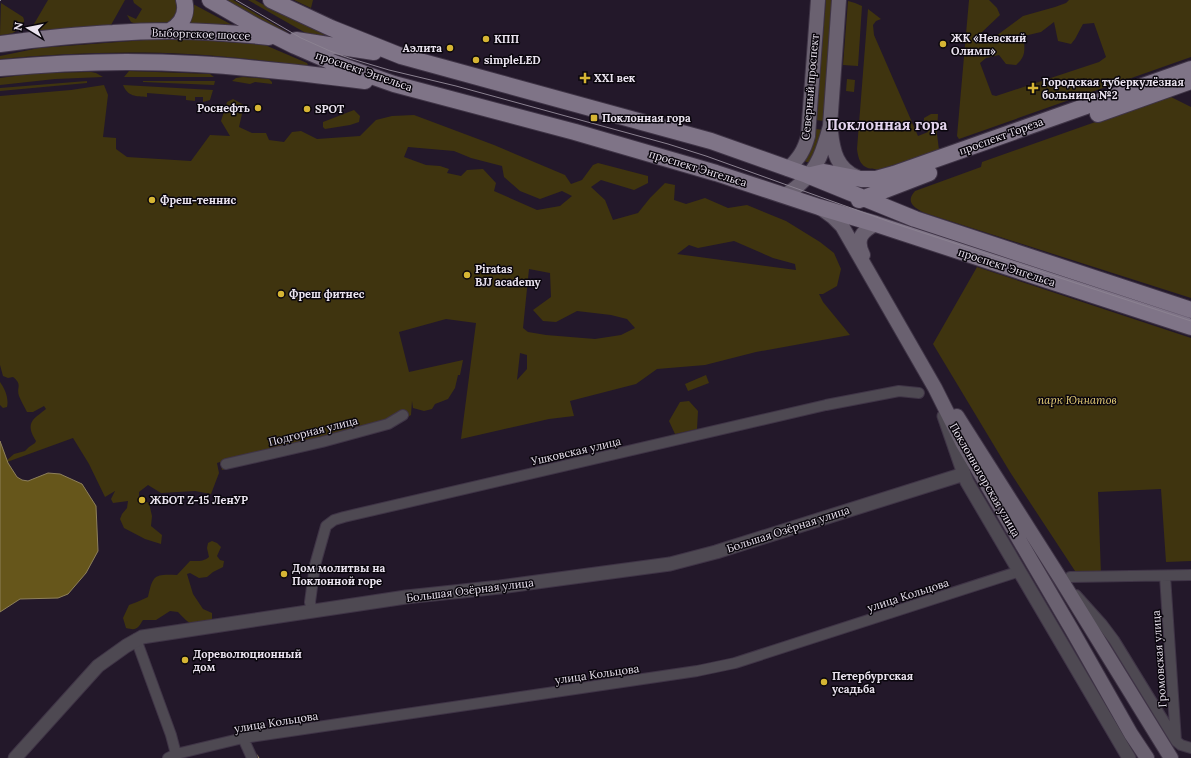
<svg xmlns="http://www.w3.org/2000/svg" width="1191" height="758" font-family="Lora,serif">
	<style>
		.green { fill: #3f340f; fill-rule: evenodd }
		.water { fill: #66561b; stroke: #8e805b }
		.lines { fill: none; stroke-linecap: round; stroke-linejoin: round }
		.stream { stroke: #8e805b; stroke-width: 2.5 }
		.minor-casing { stroke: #3f3446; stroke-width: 12 }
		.tertiary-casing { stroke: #3f3446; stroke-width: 15 }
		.secondary-casing { stroke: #3f3446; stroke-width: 16 }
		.primary-casing { stroke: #3f3446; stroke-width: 18 }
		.minor { stroke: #4e4952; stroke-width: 10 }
		.tertiary { stroke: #4e4952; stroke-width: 13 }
		.secondary { stroke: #6a6170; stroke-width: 14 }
		.primary { stroke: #7f7487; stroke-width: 16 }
		.tram { stroke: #8b8291; stroke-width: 1 }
		.poi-dot { fill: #d6b534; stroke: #0a060d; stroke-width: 1.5 }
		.labels { text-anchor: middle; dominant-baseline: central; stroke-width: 3; stroke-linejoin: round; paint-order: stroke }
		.street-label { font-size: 11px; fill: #eae3ef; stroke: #0a060d }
		.poi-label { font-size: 11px; font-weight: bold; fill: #eae3ef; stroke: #0a060d; text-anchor: start }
		.park-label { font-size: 11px; font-style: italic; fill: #e7cf79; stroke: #0a060d }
		.district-label { font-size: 15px; font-weight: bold; fill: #e3d4ed; stroke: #0a060d }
	</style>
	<rect width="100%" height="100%" fill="#23182a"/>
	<path class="green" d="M 48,0 L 125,0 L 111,25 L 40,31 C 36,29 34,28 34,24 Z
		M 133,0 L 181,0 L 173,22 L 136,24 L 131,22 L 127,15 L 136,19 L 142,9 L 134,3 Z
		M 227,0 L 233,0 L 289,33 L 276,29 Z
		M 248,0 L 255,0 L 271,9 L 327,35 L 310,35 L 304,32 Z
		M 294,0 L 313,0 L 311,8 Z
		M 826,0 L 833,0 L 824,121 L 816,120 Z
		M 969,0 L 989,0 L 997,8 L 1000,15 L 981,33 L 986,39 L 996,36 L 1023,16 L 1055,7 L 1066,3 L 1069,0 L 1191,0 L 1191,57 L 959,139 L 957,136 ZM 1054,22 L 1058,41 L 1071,44 L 1075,39 L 1083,24 L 1094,23 L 1106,57 L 1099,62 L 996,96 L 992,95 L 980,63 L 986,58 L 999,55 L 1006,64 L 1016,65 C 1027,56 1024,49 1024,36 L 1041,32 Z
		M 848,1 L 855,3 L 862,6 L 858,66 L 843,65 Z
		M 1,3 L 23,17 C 25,21 24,22 21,26 C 16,34 9,34 0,35 Z
		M 193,4 L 236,27 L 189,24 Z
		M 868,9 L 881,19 L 876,21 L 873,25 L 874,35 L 918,136 L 928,132 L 924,124 L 924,118 L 931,114 L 938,114 L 937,134 L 939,150 L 881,169 C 865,170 859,166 857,149 Z
		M 187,39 L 265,45 L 307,63 L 308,65 L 306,66 C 267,61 228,56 188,54 C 126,51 62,53 0,59 L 0,56 L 39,48 L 145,40 Z
		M 129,71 L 210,74 L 214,77 L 124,77 Z
		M 91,72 L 96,73 L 103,77 L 55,79 L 0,85 L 0,78 L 37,73 Z
		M 243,77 L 269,79 L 272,82 L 272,84 L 255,82 L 250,84 L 232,81 L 236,78 Z
		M 847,79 L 855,80 L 854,92 L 846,91 Z
		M 87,81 L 87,83 L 0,91 L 0,88 Z
		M 143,81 L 215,81 L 214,85 L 143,82 Z
		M 104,85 L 108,95 L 103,137 L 116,138 L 116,149 L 127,157 L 191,161 L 210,135 L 230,136 L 221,121 L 227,102 L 233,99 L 244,105 L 239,127 L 252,133 L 266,133 L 269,140 L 284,142 L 292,132 L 301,131 L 317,139 L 360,136 L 376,120 L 392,116 L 414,115 L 494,145 L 565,175 L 571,184 L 582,180 L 593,165 L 598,163 L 648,176 L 648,183 L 634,190 L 601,180 L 591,187 L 605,200 L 613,220 L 638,213 L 650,198 L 665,183 L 675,185 L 674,200 L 686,204 L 705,198 L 728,208 L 747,205 L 786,221 L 820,242 L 834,253 L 841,269 L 837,286 L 823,294 L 819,294 L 823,302 L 850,335 L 756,352 L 705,365 L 657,369 L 636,384 L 570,401 L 574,416 L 549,419 L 461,439 L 476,323 L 446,319 L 399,332 L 409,372 L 463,360 L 460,375 L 458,375 L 455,388 L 448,399 L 435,404 L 432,409 L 424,411 L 413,408 L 412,401 L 411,415 L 392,427 L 378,431 L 222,470 L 220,462 L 217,463 L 219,473 L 211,494 L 195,491 L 161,493 L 148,485 L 139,492 L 139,499 L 149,503 L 152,516 L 151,526 L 162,535 L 161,544 L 145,539 L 124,528 L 120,519 L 122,514 L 127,508 L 128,501 L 113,503 L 111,499 L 115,491 L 105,497 L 89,464 L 73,438 L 7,462 L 7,460 L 14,454 L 25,451 L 29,447 L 35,443 L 36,441 C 25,423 32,420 46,409 L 44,406 L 33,412 L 27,412 C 24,406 21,401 19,396 C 16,387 23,385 13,377 L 8,378 L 3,376 L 0,365 L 0,96 L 71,90 ZM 408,147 L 454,151 L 471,158 L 502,166 L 504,177 L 520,191 L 540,199 L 562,191 L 572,196 L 560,206 L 537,210 L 494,191 L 496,183 L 483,169 L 467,170 L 461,176 L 447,173 L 449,169 L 440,166 L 426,165 L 404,157 ZM 734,241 L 773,258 L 795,264 L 796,270 L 677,254 L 689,245 L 698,248 ZM 529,269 L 550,273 L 551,297 L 533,310 L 543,321 L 556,322 L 577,311 L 611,315 L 627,319 L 635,328 L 621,335 L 595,339 L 546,335 L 528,332 L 523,328 ZM 520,353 L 527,355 L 527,369 L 517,380 Z
		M 123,85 L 213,90 L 210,100 L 203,102 L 203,97 L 195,97 L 195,101 L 186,100 L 186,96 L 147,93 L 147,97 C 136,96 128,97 123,85 Z
		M 1169,96 L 1191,107 L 1191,298 L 925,213 C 914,208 905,202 915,191 L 981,167 L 982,162 Z
		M 354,110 L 360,116 L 359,122 L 350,125 L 325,129 L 323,127 L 323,122 Z
		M 816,129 L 823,130 L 819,145 L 810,163 L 804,161 C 813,151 814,142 816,129 Z
		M 977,267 L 1191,338 L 1191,561 L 1166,562 L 1161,489 L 1098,492 L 1101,574 L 1077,574 L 1010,472 L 933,344 Z
		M 706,375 L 709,383 L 688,391 L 685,384 Z
		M 0,382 C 5,389 9,398 7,407 L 3,408 L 0,405 Z
		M 689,401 L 698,411 L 697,429 L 675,434 L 669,421 L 680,402 Z
		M 212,541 L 217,543 L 221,547 L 217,556 L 220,560 L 224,561 L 223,567 L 213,572 L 207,577 L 199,578 L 190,573 L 187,574 L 193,594 L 203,609 L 212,613 L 212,621 C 191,625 193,628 178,612 L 170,611 L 156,620 L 143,620 C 138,628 137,631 126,628 L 123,618 L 129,605 L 137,602 L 148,597 C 153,575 154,574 177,575 L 190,561 C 197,561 203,562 209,557 L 207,548 L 208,543 Z"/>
	<path class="water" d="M 0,441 L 8,463 L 17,477 L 22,480 L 28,481 L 48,473 L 60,474 L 82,484 L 96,506 L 98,551 L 86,573 L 68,594 L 58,598 L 20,599 L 0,612 Z"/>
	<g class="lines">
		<path class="stream" d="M 256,755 L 258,758"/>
		<defs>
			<path id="minor" d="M 226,464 L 322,442 L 388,424 L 403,415
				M 1165,576 L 1176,741
				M 1070,577 L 1191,575
				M 1076,595 L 1102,624 L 1114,640 L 1176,741 L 1181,745 L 1191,748
				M 312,612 L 310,602 L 315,565 L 326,526 L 334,520 L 344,517 L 826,405 L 899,391 L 919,393
				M 136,639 L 171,735 L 176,754
				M 243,738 L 252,758
				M 168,758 L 176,754 L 243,738 L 697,671 L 735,663 L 1020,571"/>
			<path id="tertiary" d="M 944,416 L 964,474 L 967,482 L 1129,758
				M 15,758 L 98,666 L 126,646 L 142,637 L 406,597 L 500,587 L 670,564 L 716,552 L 964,474"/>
			<path id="secondary" d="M 831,132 C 833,151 837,169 857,177
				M 788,169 C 799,158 804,151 808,136 L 818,0
				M 785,195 C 790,192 796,188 800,184 C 818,169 824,148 830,126 L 839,0
				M 822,209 L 833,217 L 842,226 L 935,388 L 963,444 L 1072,630 L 1131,734 L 1147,758
				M 863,255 C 855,239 862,231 876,224
				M 957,416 L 1060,578 L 1171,758"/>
			<path id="primary" d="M 210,0 L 257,27 L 295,46 L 334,63 L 394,84 L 575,132 L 716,173 L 819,207 L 876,224 L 1191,327
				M 271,0 L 331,28 L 401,56 L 711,141 L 807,175 L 915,219 L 1191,310
				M 170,31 C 182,24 188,14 184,0
				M 296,40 L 374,52
				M 0,44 C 38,39 75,35 113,33 C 165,29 218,31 269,37
				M 0,68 C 65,62 131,60 196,64 C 253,67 309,74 365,81
				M 1098,114 L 1191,81
				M 811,175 L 824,172 L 861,179 L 876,179 L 894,174 L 1191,69
				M 859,200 L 929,173"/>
		</defs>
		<use href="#minor" class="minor-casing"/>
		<use href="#tertiary" class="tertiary-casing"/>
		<use href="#secondary" class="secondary-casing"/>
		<use href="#primary" class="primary-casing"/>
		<use href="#minor" class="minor"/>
		<use href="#tertiary" class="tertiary"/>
		<use href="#secondary" class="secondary"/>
		<use href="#primary" class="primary"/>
		<path class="tram" d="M 236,0 L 301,38 L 330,51 L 349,58 L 389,70 L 456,86 L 668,144 L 706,156 L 890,222 L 1191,321
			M 0,1 L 1,0"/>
	</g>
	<g class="poi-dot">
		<circle cx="486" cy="39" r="4"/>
		<circle cx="943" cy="44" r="4"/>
		<circle cx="450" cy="48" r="4"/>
		<circle cx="476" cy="60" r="4"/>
		<path d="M583 72h4v4h4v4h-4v4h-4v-4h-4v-4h4z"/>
		<path d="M1031 82h4v4h4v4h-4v4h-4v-4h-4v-4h4z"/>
		<circle cx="258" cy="108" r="4"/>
		<circle cx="307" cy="109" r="4"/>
		<rect x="590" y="114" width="8" height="8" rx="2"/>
		<circle cx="152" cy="200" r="4"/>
		<circle cx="467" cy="275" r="4"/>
		<circle cx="281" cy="294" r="4"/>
		<circle cx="142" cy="500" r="4"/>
		<circle cx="284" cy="574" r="4"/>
		<circle cx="185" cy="660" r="4"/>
		<circle cx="824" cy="682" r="4"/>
	</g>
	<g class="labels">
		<g class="street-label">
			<text transform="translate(201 34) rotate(2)">Выборгское шоссе</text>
			<text transform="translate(364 71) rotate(19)">проспект Энгельса</text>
			<text transform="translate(810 87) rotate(-85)">Северный проспект</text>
			<text transform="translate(1001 136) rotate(-20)">проспект Тореза</text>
			<text transform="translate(698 168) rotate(17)">проспект Энгельса</text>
			<text transform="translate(1007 267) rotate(18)">проспект Энгельса</text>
			<text transform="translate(313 431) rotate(-14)">Подгорная улица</text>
			<text transform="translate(576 451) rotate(-13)">Ушковская улица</text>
			<text transform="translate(985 480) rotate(60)">Поклонногорская улица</text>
			<text transform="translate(788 529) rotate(-18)">Большая Озёрная улица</text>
			<text transform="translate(470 590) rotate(-7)">Большая Озёрная улица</text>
			<text transform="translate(908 595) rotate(-18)">улица Кольцова</text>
			<text transform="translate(1159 659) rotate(-94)">Громовская улица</text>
			<text transform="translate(597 674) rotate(-8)">улица Кольцова</text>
			<text transform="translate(276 722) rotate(-9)">улица Кольцова</text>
		</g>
		<g class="poi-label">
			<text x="951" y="38">ЖК «Невский<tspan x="951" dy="13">Олимп»</tspan></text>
			<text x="494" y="39">КПП</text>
			<text x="442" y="48" text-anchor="end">Аэлита</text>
			<text x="484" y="60">simpleLED</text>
			<text x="594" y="78">XXI век</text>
			<text x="1042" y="82">Городская туберкулёзная<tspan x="1042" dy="13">больница №2</tspan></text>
			<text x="250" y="108" text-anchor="end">Роснефть</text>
			<text x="315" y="109">SPOT</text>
			<text x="602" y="118">Поклонная гора</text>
			<text x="160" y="200">Фреш-теннис</text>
			<text x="475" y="269">Piratas<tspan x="475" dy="13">BJJ academy</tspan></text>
			<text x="289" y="294">Фреш фитнес</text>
			<text x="150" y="500">ЖБОТ Z-15 ЛенУР</text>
			<text x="292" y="568">Дом молитвы на<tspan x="292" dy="13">Поклонной горе</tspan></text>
			<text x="193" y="654">Дореволюционный<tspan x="193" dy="13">дом</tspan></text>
			<text x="832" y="676">Петербургская<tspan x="832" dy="13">усадьба</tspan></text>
		</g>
		<g class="park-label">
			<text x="1077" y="400">парк Юннатов</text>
		</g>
		<g class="district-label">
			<text x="887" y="124">Поклонная гора</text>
		</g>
	</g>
	<g transform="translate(28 28) rotate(280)" stroke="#0a060d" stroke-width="3" paint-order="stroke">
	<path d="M0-3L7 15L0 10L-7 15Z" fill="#eae3ef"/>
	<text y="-6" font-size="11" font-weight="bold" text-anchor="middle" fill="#eae3ef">N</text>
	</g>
</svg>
